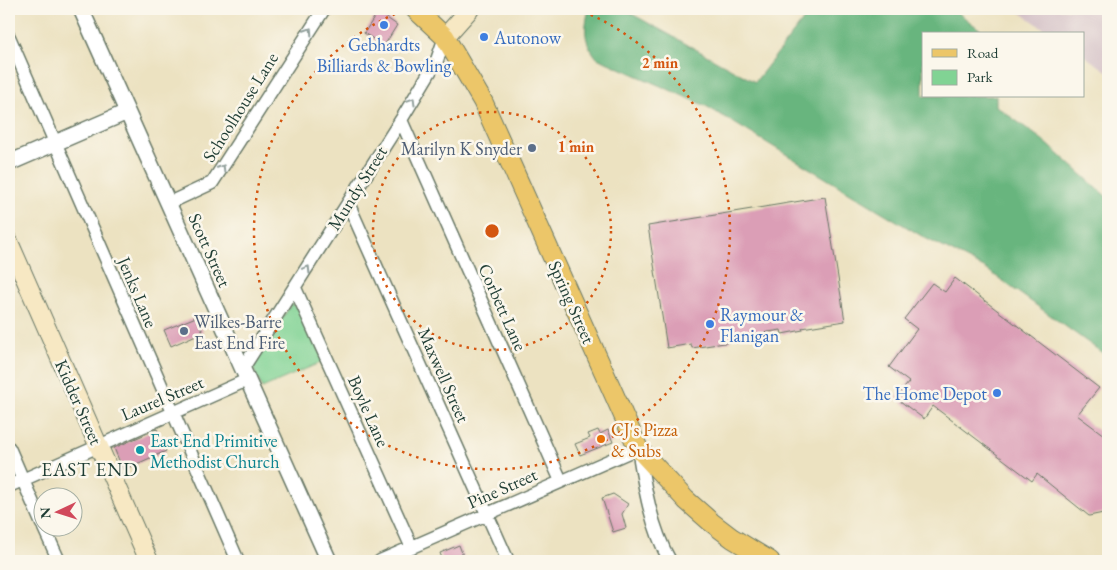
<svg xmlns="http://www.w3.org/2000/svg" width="1117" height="570" font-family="'EB Garamond',serif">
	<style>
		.industrial { fill: #d2bec5 }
		.green { fill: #81d394; stroke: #508864 }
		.forest { fill: #68b57e; stroke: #447959 }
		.building { fill: #db9eb6 }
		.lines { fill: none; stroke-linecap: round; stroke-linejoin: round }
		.minor-casing { stroke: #677765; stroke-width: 15 }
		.tertiary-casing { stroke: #677765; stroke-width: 18 }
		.secondary-casing { stroke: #677765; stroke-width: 20 }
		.primary-casing { stroke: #677765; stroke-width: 21 }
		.minor { stroke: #fff; stroke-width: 12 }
		.tertiary { stroke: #fff; stroke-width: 15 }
		.secondary { stroke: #f7e8c3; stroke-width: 18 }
		.primary { stroke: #ecc669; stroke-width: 19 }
		.oneway { stroke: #8f9e9a }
		.ring { fill: none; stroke: #d45610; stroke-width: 2.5; stroke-dasharray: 2.5 5 }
		.shop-dot { fill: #3f7fe0; stroke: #fbf7ec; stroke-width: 2 }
		.service-dot { fill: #5c6f8a; stroke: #fbf7ec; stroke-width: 2 }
		.food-dot { fill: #e8710a; stroke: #fbf7ec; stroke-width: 2 }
		.culture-dot { fill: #0f9aa8; stroke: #fbf7ec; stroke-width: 2 }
		.labels { text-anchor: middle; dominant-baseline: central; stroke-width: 5; stroke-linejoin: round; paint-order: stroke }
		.shop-label { font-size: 18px; fill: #366cbe; stroke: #fbf7ec; text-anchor: start }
		.street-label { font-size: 18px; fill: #1f3d34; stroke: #fbf7ec }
		.service-label { font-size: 18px; fill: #4e5e75; stroke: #fbf7ec; text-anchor: end }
		.food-label { font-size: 18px; fill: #c56008; stroke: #fbf7ec; text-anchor: start }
		.culture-label { font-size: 18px; fill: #0d838f; stroke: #fbf7ec; text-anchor: start }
		.neighbourhood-label { font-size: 19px; letter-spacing: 1px; fill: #1f3d34; stroke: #fbf7ec }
		.centre { fill: #d45610; stroke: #fbf7ec; stroke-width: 2.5 }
		.ring-label { font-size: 15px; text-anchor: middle; font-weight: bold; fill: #d45610; stroke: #fbf7ec; stroke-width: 5; stroke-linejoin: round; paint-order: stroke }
	</style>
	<rect width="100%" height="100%" fill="#fbf7ec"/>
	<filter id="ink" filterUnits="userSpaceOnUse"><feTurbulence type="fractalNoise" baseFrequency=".02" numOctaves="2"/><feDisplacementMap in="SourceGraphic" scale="10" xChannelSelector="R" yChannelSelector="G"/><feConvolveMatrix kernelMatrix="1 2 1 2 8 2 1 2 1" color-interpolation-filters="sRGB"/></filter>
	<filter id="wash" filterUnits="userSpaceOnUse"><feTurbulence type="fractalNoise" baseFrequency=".0096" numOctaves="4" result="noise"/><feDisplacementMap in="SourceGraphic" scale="20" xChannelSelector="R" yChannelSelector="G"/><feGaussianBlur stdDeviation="1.12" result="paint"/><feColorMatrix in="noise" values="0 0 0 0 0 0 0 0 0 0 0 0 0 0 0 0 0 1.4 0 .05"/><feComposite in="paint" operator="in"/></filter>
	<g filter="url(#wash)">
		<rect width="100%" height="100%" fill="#ece2c1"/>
		<path class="industrial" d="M 1015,9 L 1108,9 L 1108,72 L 1083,55 L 1083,34 L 1052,34 Z"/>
		<path class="green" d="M 292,303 L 304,314 L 324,361 L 262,388 L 252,366 Z"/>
		<path class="forest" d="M 589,9 L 623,9 L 755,82 L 812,9 L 953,9 L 986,34 L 923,34 L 923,96 L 996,96 L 996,106 L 1044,141 L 1108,198 L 1108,357 L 986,269 L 925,238 L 706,106 L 597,58 C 583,41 584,29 589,9 Z"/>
		<g id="blocks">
			<path class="building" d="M 378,12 L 397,25 L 384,46 L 364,33 Z
				M 825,197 L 845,321 L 802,328 L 803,330 L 782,334 L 781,330 L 730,338 L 731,342 L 692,348 L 691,344 L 667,348 L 648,226 Z
				M 955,278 L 1099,388 L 1077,415 L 1108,438 L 1108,512 L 1089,516 L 1037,474 L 1032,481 L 933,406 L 924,419 L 896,398 L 909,382 L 889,367 L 917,329 L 904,319 L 932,283 L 945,292 Z
				M 196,317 L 203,332 L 171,346 L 164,330 Z
				M 157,429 L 166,451 L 123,470 L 114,448 Z
				M 598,430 L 600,434 L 608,430 L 613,442 L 580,455 L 575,444 L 590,438 L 588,434 Z
				M 613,494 L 628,504 L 622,514 L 626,528 L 613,532 L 602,498 Z
				M 459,545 L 465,561 L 443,561 L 440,553 Z"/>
		</g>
	</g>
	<g filter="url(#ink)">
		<use href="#blocks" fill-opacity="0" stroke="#677765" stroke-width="1"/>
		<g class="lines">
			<defs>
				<path id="minor" d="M 9,37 L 238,561
					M 401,120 L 561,481
					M 169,203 L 212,183 L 324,9
					M 348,203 L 508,561
					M 295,288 L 412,548
					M 243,368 L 401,120 L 437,60 L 445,37
					M 9,448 L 42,524
					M 9,486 L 247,380
					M 44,528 L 59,561
					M 380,561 L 638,448 C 644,485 651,528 670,561"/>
				<path id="tertiary" d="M 81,9 L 329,561
					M 9,163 L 127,112"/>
				<path id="secondary" d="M 445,37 L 470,9
					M 9,242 L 149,561"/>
				<path id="primary" d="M 415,9 L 445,37 L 483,102 L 638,448 L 686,500 L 711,522 L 732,538 L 770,561"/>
			</defs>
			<use href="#minor" class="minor-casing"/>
			<use href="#tertiary" class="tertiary-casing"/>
			<use href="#secondary" class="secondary-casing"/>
			<use href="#primary" class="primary-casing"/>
			<use href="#minor" class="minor"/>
			<use href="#tertiary" class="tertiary"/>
			<use href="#secondary" class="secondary"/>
			<use href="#primary" class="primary"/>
		</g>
		<defs><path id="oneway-chevron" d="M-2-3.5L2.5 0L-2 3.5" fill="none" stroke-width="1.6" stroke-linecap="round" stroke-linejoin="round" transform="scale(1.25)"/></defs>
		<g class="oneway">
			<use href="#oneway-chevron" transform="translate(309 31) rotate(-57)"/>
			<use href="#oneway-chevron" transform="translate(412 101) rotate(-59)"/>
			<use href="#oneway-chevron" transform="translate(222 168) rotate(-58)"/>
			<use href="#oneway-chevron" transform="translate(307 269) rotate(-58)"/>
		</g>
	</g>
	<g class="ring">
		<circle cx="492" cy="231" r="119"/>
		<path d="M577 9A238 238 0 1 1 407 9"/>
	</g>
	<g class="shop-dot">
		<circle cx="384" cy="25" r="5"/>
		<circle cx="484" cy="37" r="5"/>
		<circle cx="710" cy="324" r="5"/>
		<circle cx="997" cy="393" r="5"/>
	</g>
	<g class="service-dot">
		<circle cx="532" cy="148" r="5"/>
		<circle cx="184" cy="331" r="5"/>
	</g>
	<circle class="food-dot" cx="601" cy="439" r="5"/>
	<circle class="culture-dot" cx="140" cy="450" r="5"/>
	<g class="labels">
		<g class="shop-label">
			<text x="494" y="37">Autonow</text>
			<text x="384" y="44" text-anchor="middle">Gebhardts<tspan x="384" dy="21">Billiards &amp; Bowling</tspan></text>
			<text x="720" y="314">Raymour &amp;<tspan x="720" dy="21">Flanigan</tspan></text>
			<text x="987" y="393" text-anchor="end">The Home Depot</text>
		</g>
		<g class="street-label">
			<text transform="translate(240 107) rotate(-58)">Schoolhouse Lane</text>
			<text transform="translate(357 188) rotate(-58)">Mundy Street</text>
			<text transform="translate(210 250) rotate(66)">Scott Street</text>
			<text transform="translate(138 292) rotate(67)">Jenks Lane</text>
			<text transform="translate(572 302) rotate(66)">Spring Street</text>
			<text transform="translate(503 307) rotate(66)">Corbett Lane</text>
			<text transform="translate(444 375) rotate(66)">Maxwell Street</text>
			<text transform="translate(162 398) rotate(-23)">Laurel Street</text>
			<text transform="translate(79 402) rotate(66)">Kidder Street</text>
			<text transform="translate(369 411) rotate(66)">Boyle Lane</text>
			<text transform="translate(502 488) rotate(-24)">Pine Street</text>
		</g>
		<g class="service-label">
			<text x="522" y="148">Marilyn K Snyder</text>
			<text x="194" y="321" text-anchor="start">Wilkes-Barre<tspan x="194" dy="21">East End Fire</tspan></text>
		</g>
		<g class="food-label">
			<text x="611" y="429">CJ's Pizza<tspan x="611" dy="21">&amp; Subs</tspan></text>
		</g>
		<g class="culture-label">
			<text x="150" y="440">East End Primitive<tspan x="150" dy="21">Methodist Church</tspan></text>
		</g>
		<g class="neighbourhood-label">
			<text x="90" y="469">EAST END</text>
		</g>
	</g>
	<circle cx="492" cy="231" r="8" class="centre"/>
	<g class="ring-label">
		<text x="660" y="68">2 min</text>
		<text x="576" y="152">1 min</text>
	</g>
	<rect width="1117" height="570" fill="none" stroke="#fbf7ec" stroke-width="30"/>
	<rect x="922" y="32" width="162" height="65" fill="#fbf7ec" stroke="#a3ada2"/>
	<rect x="932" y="49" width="25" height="8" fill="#ecc669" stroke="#a3ada2"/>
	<text x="967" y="58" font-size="15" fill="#1f3d34">Road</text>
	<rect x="932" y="70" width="25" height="15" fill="#81d394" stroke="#a3ada2"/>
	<text x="967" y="82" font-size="15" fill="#1f3d34">Park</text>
	<g transform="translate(58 512) rotate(266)"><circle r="24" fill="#fbf7ec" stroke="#a3ada2"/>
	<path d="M0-4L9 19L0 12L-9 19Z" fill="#d1495b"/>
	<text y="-8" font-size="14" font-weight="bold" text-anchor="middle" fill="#1f3d34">N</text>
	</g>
</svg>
